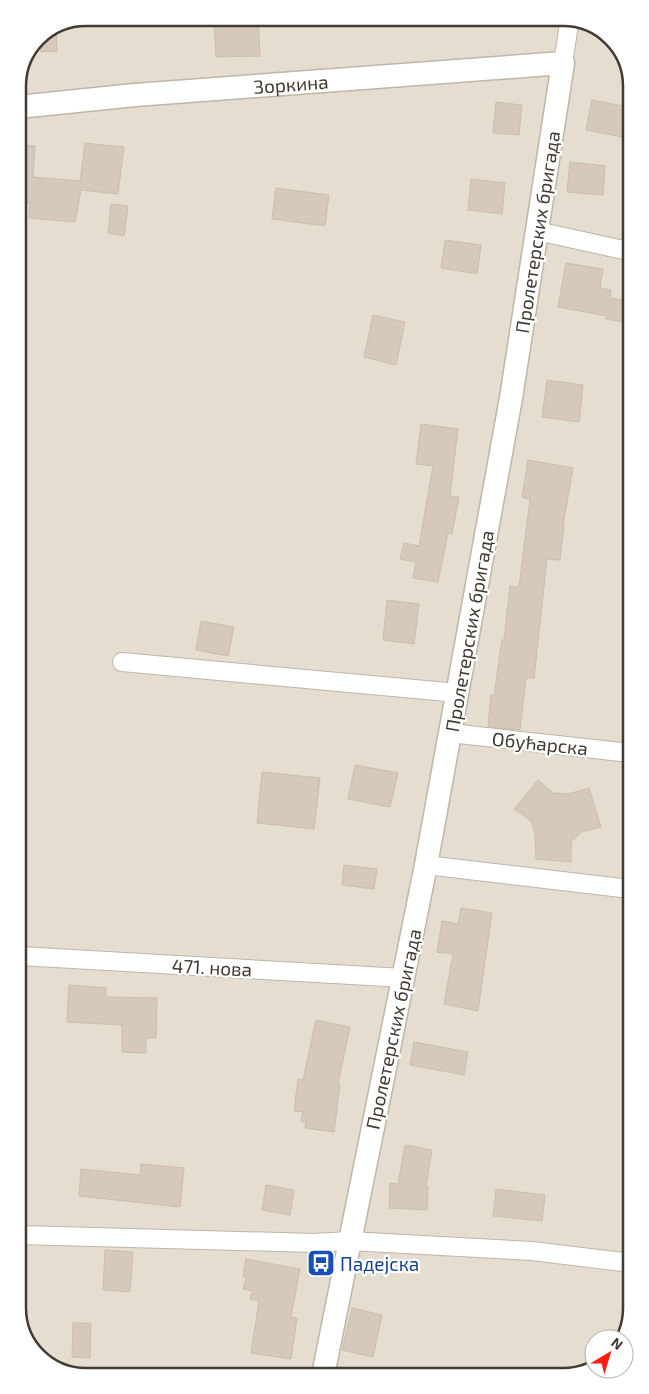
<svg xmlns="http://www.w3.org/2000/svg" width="649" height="1394" font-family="'Exo 2',sans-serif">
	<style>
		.residential { fill: #e5ddd0 }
		.building { fill: #d6c8bb; stroke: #cdbdab }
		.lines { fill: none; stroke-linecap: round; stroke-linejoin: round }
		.minor-casing { stroke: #bfb5a8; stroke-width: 20 }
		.tertiary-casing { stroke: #bfb5a8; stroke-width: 25 }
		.minor { stroke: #fff; stroke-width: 18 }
		.tertiary { stroke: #fff; stroke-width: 22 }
		.labels { text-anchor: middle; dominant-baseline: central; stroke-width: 4.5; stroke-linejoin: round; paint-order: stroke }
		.street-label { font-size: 19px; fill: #433b33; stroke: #fff }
		.transit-label { font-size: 19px; fill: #164399; stroke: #fff; text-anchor: start }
		.rim { fill: none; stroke: #433b33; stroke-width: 2.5 }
	</style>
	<rect width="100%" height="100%" fill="#f1ebe2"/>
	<path class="residential" d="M 86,18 L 568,18 L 605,32 L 628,64 L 631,1308 L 622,1339 L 594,1339 L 594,1366 L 585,1373 L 81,1376 L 44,1363 L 21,1330 L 18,82 L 38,37 Z"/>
	<path class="building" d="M 214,18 L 258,18 L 260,56 L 216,57 Z
		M 56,30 L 57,51 L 41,52 L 40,36 Z
		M 592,100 L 628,107 L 628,138 L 586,130 Z
		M 496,102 L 522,105 L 519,135 L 493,133 Z
		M 85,143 L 124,147 L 118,194 L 81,190 L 75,222 L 29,218 L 30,203 L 18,202 L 18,144 L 35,146 L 33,177 L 80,181 Z
		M 570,162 L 605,166 L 603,195 L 567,192 Z
		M 471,179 L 505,183 L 502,214 L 468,210 Z
		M 276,188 L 329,195 L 325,226 L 272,219 Z
		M 111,204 L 128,206 L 124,236 L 108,233 Z
		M 445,240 L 481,245 L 477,274 L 441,268 Z
		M 566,263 L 603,269 L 600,288 L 611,290 L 610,298 L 628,301 L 629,323 L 606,319 L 607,316 L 558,307 Z
		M 373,315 L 405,322 L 396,365 L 364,357 Z
		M 547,380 L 583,385 L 579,422 L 542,417 Z
		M 421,424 L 458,429 L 450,496 L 459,497 L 452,534 L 448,533 L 438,582 L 413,578 L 416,562 L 400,559 L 404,543 L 419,546 L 433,466 L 416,464 Z
		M 528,460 L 573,468 L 563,526 L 564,526 L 560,560 L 547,559 L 534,678 L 526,678 L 520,730 L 488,727 L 491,695 L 494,696 L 502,640 L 504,640 L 510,586 L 519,587 L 530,499 L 522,497 Z
		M 387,600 L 419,604 L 414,644 L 383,640 Z
		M 201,621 L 234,627 L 228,656 L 196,650 Z
		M 355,765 L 398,773 L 390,807 L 348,799 Z
		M 262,772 L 320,778 L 314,829 L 257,823 Z
		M 538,780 L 553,793 L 568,794 L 589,788 L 601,827 L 581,832 L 571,842 L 571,862 L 536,859 L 535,834 L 531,821 L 514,809 Z
		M 344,865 L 377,869 L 374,889 L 342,885 Z
		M 461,908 L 492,913 L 478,1011 L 444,1004 L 453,954 L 437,952 L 442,921 L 458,924 Z
		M 69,985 L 106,988 L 106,997 L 157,998 L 156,1038 L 146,1038 L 146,1053 L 122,1052 L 122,1025 L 67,1022 Z
		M 316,1020 L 350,1027 L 338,1084 L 340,1084 L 334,1132 L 305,1128 L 306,1122 L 301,1121 L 303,1112 L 294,1111 L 298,1079 L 303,1080 Z
		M 414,1042 L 468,1052 L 464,1075 L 410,1065 Z
		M 405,1145 L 432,1150 L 426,1186 L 428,1186 L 427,1210 L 389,1208 L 390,1183 L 398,1184 Z
		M 141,1164 L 184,1168 L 180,1207 L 79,1196 L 81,1169 L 140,1175 Z
		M 266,1185 L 294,1190 L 290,1215 L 262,1210 Z
		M 496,1189 L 545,1195 L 542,1221 L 493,1216 Z
		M 105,1250 L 133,1252 L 130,1292 L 103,1290 Z
		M 246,1259 L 300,1269 L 291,1317 L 297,1318 L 291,1359 L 251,1353 L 259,1301 L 250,1299 L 252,1291 L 243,1289 L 246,1277 L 243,1276 Z
		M 352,1308 L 382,1315 L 373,1357 L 342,1350 Z
		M 73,1323 L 91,1323 L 90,1358 L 72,1357 Z"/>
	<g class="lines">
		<defs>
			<path id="minor" d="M 563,63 L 570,18
				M 537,231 L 628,251
				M 122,662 L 458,693
				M 450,733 L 630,753
				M 426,865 L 630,889
				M 20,956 L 404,978
				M 21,1235 L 314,1243 L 349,1241 L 532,1251 L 631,1263"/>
			<g id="tertiary">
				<path id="s1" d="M 18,107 L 135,95 L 563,63 L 511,398 L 426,865 L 323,1375"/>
			</g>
		</defs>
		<use href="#minor" class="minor-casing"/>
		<use href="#tertiary" class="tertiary-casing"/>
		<use href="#minor" class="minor"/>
		<use href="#tertiary" class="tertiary"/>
	</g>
	<defs>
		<symbol id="bus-square" viewBox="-11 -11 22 22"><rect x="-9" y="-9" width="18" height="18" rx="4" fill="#1a4fb4" stroke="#fff"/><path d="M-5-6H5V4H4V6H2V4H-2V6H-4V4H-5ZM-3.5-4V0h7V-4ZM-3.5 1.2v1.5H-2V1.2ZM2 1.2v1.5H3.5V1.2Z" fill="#fff"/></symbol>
	</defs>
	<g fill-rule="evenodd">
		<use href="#bus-square" x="305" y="1247" width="32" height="32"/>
	</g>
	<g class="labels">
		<g class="street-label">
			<text stroke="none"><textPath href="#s1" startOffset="274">Зоркина</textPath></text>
			<text transform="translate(537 232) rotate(-81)">Пролетерских бригада</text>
			<text transform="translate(469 631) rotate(-80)">Пролетерских бригада</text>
			<text transform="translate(540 743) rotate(6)">Обућарска</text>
			<text transform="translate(212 967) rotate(3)">471. нова</text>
			<text transform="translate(393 1029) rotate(-78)">Пролетерских бригада</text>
		</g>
		<g class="transit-label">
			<text x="340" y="1263">Падејска</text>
		</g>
	</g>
	<path d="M0 0H649V1394H0ZM86 26H563A60 60 0 0 1 623 86V1308A60 60 0 0 1 563 1368H86A60 60 0 0 1 26 1308V86A60 60 0 0 1 86 26Z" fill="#fff" fill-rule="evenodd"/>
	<path class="rim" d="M86 26H563A60 60 0 0 1 623 86V1308A60 60 0 0 1 563 1368H86A60 60 0 0 1 26 1308V86A60 60 0 0 1 86 26Z"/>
	<g transform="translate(609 1354) rotate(38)"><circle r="24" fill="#ffffff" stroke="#b4b1ad"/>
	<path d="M0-4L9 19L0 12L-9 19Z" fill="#fb1d0f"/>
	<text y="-8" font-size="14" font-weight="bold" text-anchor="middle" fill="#433b33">N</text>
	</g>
</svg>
